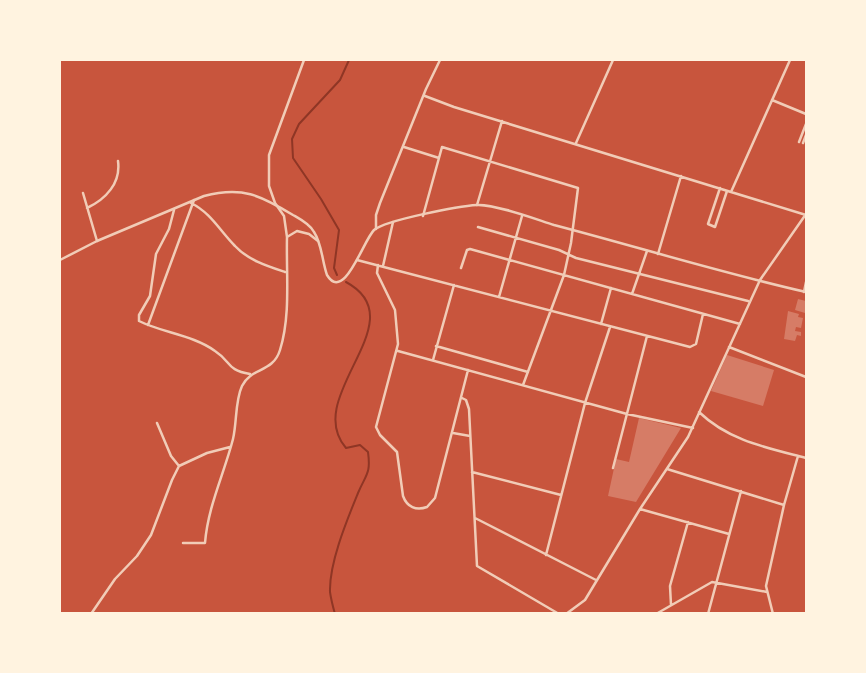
<svg xmlns="http://www.w3.org/2000/svg" width="866" height="673" font-family="'PT Serif',serif">
	<style>
		.lines { fill: none; stroke-linecap: round; stroke-linejoin: round }
		.stream { stroke: #8f3625; stroke-width: 2 }
		.building { fill: #d67c66 }
		.pedestrian { stroke: #f1ccb7; stroke-width: 2 }
		.minor { stroke: #f1ccb7; stroke-width: 2.5 }
		.tertiary { stroke: #f1ccb7; stroke-width: 2.5 }
	</style>
	<rect width="100%" height="100%" fill="#c8553d"/>
	<g class="lines">
		<path class="stream" d="M 337,275 L 334,268 L 339,230 L 321,199 L 293,158 L 292,139 L 299,124 L 340,80 L 349,60
			M 335,614 C 333,607 331,599 330,592 C 329,563 347,520 358,493 C 366,474 371,474 368,452 L 360,445 L 346,448 C 301,396 418,321 346,282"/>
	</g>
	<path class="building" d="M 798,299 L 806,301 L 805,313 L 795,310 Z
		M 788,311 L 799,314 L 798,317 L 803,318 L 801,328 L 796,327 L 795,331 L 801,332 L 801,336 L 797,335 L 795,341 L 784,339 Z
		M 727,355 L 774,370 L 763,406 L 711,391 Z
		M 639,418 L 681,428 L 636,502 L 608,496 L 616,459 L 629,462 Z"/>
	<g class="lines">
		<path class="pedestrian" d="M 805,60 L 806,60"/>
		<path class="minor" d="M 425,96 L 454,107 L 806,215
			M 772,100 L 806,114
			M 799,142 L 806,124
			M 576,143 L 613,60
			M 803,143 L 806,135
			M 404,147 L 439,158
			M 720,188 L 708,224 L 715,227 L 727,191
			M 731,192 L 790,60
			M 83,193 L 97,241
			M 191,203 C 211,213 220,231 235,246 C 248,260 267,266 285,272
			M 477,205 L 502,121
			M 87,208 C 106,199 121,183 118,161
			M 174,210 L 169,229 L 156,254 L 150,296 L 139,315 L 139,321 C 163,333 193,335 215,351 C 232,362 226,370 250,374
			M 423,216 L 442,147 L 578,188 L 571,243 L 564,275 L 523,385
			M 478,227 L 559,250 L 576,258 L 748,301
			M 376,229 L 376,215 L 380,203 L 426,89 L 440,60
			M 287,237 L 284,216 L 275,203 L 269,186 L 269,155 L 304,60
			M 658,254 L 681,176
			M 357,260 L 690,347 L 696,344 L 703,314
			M 378,265 L 377,273 L 395,310 L 398,344 L 376,427 L 380,435 L 397,452 L 403,496 C 407,507 416,511 427,507 L 435,498 L 468,370
			M 383,266 L 393,222
			M 461,268 L 467,250 L 470,249 L 740,324
			M 804,292 L 806,282
			M 632,294 L 647,251
			M 499,297 L 522,216
			M 601,324 L 611,288
			M 148,325 L 194,200
			M 436,346 L 528,372
			M 729,347 L 806,377
			M 398,351 L 627,414 L 693,428
			M 433,360 L 454,285
			M 462,398 L 466,400 L 469,409 L 477,566 L 559,614
			M 699,412 C 729,441 768,448 806,458
			M 157,423 L 171,456 L 179,466
			M 453,433 L 470,436
			M 613,468 L 647,336
			M 667,469 L 784,505
			M 472,472 L 561,495
			M 640,509 L 729,534
			M 475,518 L 596,580
			M 183,543 L 205,543 C 208,506 224,474 233,439 C 237,422 235,401 242,386 C 251,367 273,373 280,350 C 291,315 286,274 287,237 L 297,231 L 309,234 L 318,241
			M 546,555 L 585,403 L 610,327
			M 671,605 L 670,586 L 688,522
			M 91,614 L 115,579 L 137,556 L 151,535 L 172,480 L 179,466 L 207,453 L 230,447
			M 566,614 L 585,600 L 640,509 L 688,437 L 760,280
			M 656,614 L 712,582 L 767,592
			M 708,614 L 741,491
			M 773,614 L 766,586 L 784,505 L 798,456"/>
		<path class="tertiary" d="M 60,260 L 97,241 L 204,196 C 242,186 260,195 293,215 C 300,219 310,224 314,232 C 322,244 322,261 327,275 C 344,303 363,241 374,230 C 386,220 459,206 477,205 C 495,204 535,219 554,225 C 638,247 722,273 806,292
			M 760,280 L 806,214"/>
	</g>
	<rect width="866" height="673" fill="none" stroke="#fff3e0" stroke-width="122"/>
</svg>
